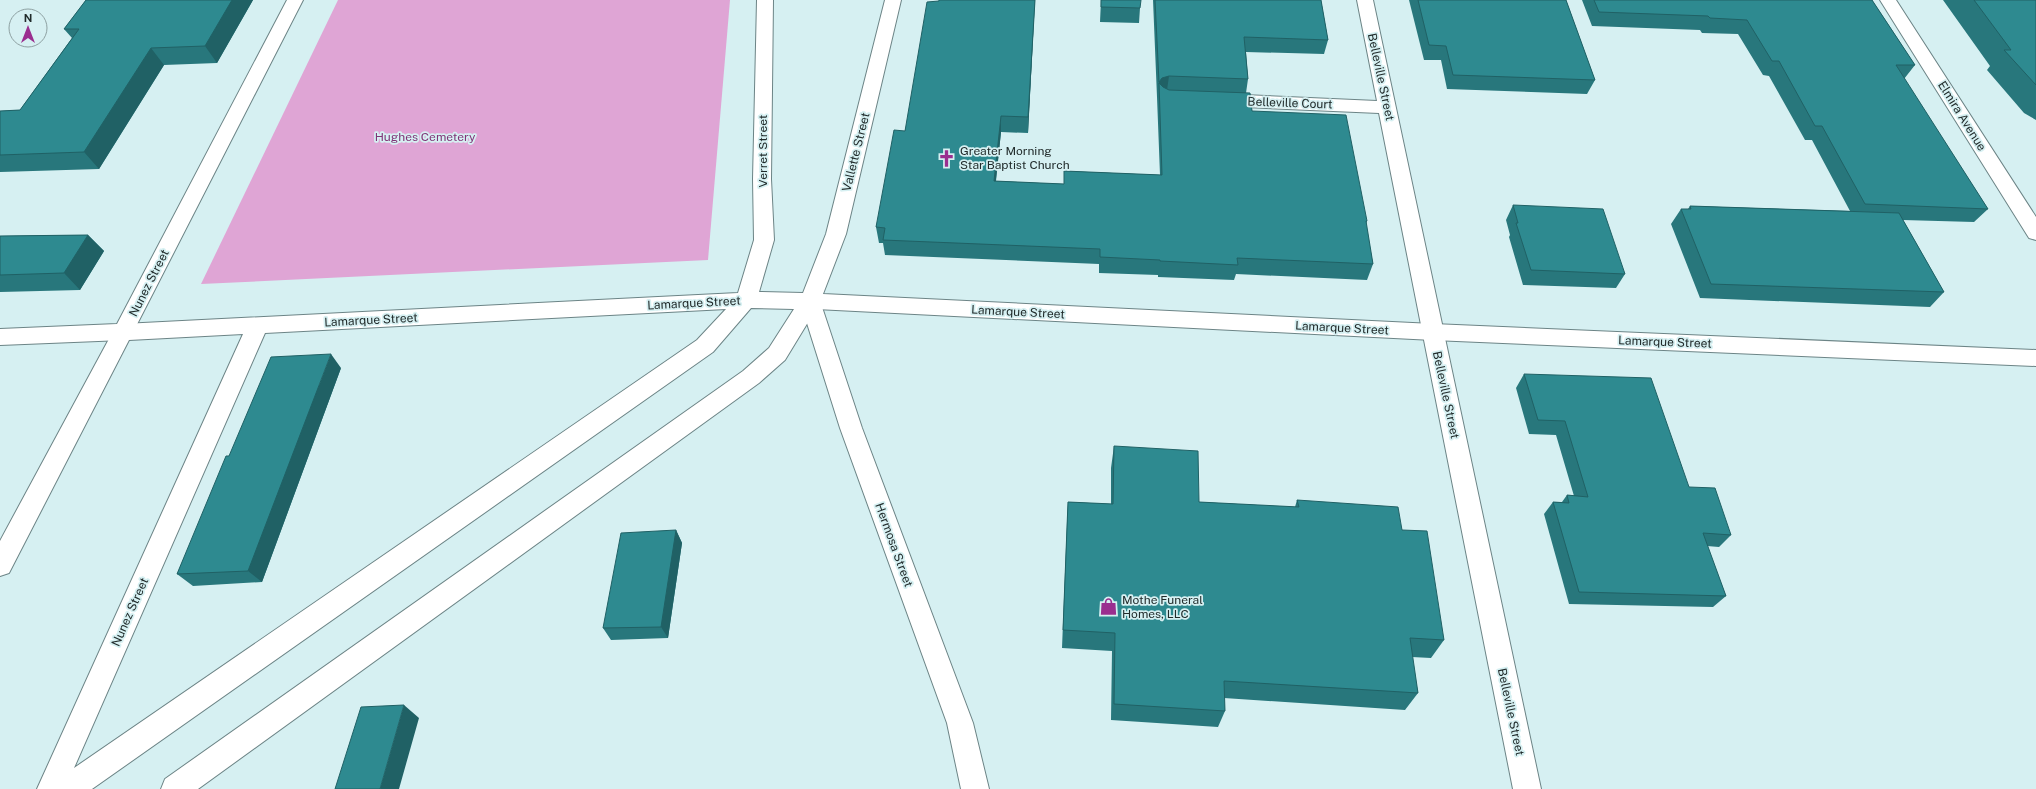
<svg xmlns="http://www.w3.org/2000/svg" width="2036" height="789" font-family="'Public Sans',sans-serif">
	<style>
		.green { fill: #dfa5d5 }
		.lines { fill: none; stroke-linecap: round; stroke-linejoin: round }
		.street-casing { stroke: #6c8486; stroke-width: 2 }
		.secondary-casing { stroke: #6c8486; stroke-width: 2 }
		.street { fill: #fff; fill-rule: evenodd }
		.secondary { fill: #fff; fill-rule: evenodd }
		.wall { fill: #28777c }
		.shaded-wall { fill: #206165 }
		.building { fill: #2e8a90; stroke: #206165 }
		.labels { text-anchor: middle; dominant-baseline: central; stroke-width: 3.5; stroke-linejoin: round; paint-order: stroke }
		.street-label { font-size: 12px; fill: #212b2b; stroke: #d6f0f2 }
		.park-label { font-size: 12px; fill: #7f3376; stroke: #d6f0f2 }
		.poi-label { font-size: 12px; fill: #212b2b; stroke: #d6f0f2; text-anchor: start }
	</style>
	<rect width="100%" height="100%" fill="#d6f0f2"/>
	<path class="green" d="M 338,0 L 730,0 L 708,260 L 201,284 Z"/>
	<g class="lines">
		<defs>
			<path id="street" d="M 287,0 L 303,0 L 130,338 L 123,340 L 0,345 L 0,329 L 117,324 Z
				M 1357,0 L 1373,0 L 1541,789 L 1513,789 L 1379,113 L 1222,106 L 1216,104 L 1213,100 L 1216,96 L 1222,94 L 1377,101 Z
				M 1880,0 L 1896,0 L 2036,217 L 2036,240 L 2029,238 Z
				M 810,293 L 817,295 L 820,301 L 862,428 L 973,723 L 989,789 L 961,789 L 947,723 L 840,428 L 800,301 L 803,295 Z"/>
			<path id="secondary" d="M 757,0 L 773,0 L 771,179 L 774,240 L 759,292 L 803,293 L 826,234 L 885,0 L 901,0 L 846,234 L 823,294 L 1433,324 L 2036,350 L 2036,366 L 1433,340 L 816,309 L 785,360 L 759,383 L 198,789 L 161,789 L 165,779 L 743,371 L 769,348 L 794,309 L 751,308 L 713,352 L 92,789 L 37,789 L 243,334 L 129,340 L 9,573 L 0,576 L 0,541 L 116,326 L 123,324 L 738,293 L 754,240 L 753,179 ZM 726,309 L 697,340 L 74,768 L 265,333 Z"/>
		</defs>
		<use href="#street" class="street-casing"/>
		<use href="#secondary" class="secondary-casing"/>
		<use href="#street" class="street"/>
		<use href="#secondary" class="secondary"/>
	</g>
	<path class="wall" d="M 86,0 L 253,0 L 217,63 L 164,65 L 99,169 L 0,172 L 0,111 L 20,110 L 72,38 L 64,29 Z
		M 939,0 L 1035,0 L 1028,133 L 1001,132 L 996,181 L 1064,184 L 1064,171 L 1160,175 L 1157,97 L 1153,0 L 1321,0 L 1328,40 L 1324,54 L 1246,52 L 1248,79 L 1246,93 L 1252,111 L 1367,221 L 1366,224 L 1373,264 L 1367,280 L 1236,274 L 1234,280 L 1158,277 L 1158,275 L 1099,273 L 1099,264 L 885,255 L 883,243 L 879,243 L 876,227 L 905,131 Z
		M 1101,0 L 1140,8 L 1139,23 L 1100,22 Z
		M 1409,0 L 1566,0 L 1595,80 L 1587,94 L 1447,89 L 1441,60 L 1424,60 Z
		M 1582,0 L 1872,0 L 1915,65 L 1904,79 L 1988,209 L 1974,222 L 1903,220 L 1944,292 L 1930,307 L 1700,298 L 1671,224 L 1681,209 L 1688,209 L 1690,206 L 1850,211 L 1812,140 L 1805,140 L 1769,76 L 1763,75 L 1738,34 L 1702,33 L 1700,30 L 1592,26 Z
		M 1943,0 L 2036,0 L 2036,120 L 2024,113 L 1987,70 L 1990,66 Z
		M 1513,205 L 1625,274 L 1616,288 L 1523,285 L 1509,237 L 1510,235 L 1506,220 Z
		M 88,235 L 104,251 L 80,290 L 0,292 L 0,236 Z
		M 341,368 L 262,582 L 193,586 L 177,574 L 229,456 Z
		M 1524,374 L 1689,487 L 1731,535 L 1719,547 L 1707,546 L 1726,596 L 1713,607 L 1569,604 L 1544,514 L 1553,502 L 1562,502 L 1567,495 L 1574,496 L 1556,435 L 1529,434 L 1516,388 Z
		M 1114,446 L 1199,502 L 1295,507 L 1297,500 L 1402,530 L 1444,640 L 1431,658 L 1412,657 L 1418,693 L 1405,710 L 1224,698 L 1225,711 L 1218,727 L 1111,720 L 1112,651 L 1062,648 L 1067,522 L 1068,502 L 1111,504 L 1111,468 Z
		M 676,530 L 682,543 L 668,638 L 611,640 L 603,628 Z"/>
	<path class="shaded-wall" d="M 232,0 L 253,0 L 217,63 L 205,46 Z
		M 1035,0 L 1028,133 L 1028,117 Z
		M 151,48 L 164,65 L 99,169 L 84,152 Z
		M 1169,76 L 1167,90 L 1161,93 L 1159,83 L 1157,97 L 1159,82 L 1162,78 Z
		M 1001,116 L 1001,132 L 994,197 L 994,181 Z
		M 88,235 L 104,251 L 80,290 L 64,273 Z
		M 331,354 L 341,368 L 262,582 L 248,571 Z
		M 676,530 L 682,543 L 668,638 L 661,627 Z
		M 404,705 L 419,718 L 399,789 L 380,789 Z"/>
	<path class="building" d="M 86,0 L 232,0 L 205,46 L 151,48 L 84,152 L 0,155 L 0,111 L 20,110 L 79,29 L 64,29 Z
		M 939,0 L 1035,0 L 1028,117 L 1001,116 L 994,181 L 1064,184 L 1064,171 L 1162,175 L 1159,83 L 1163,87 L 1169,90 L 1250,93 L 1252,111 L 1346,115 L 1367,221 L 1366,221 L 1373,264 L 1237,258 L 1238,265 L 1160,261 L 1160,260 L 1100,257 L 1100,249 L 883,240 L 885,228 L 876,227 L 894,130 L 905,131 L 927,2 L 939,1 Z
		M 1101,0 L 1141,0 L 1140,8 L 1101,7 Z
		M 1155,0 L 1321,0 L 1328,40 L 1244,37 L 1248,79 L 1169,76 L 1162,78 L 1159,82 Z
		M 1418,0 L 1566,0 L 1595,80 L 1453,75 L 1446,46 L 1429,45 Z
		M 1594,0 L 1872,0 L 1915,65 L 1896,65 L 1988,209 L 1865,204 L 1822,126 L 1815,126 L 1779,61 L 1772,61 L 1747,20 L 1710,18 L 1708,16 L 1599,12 Z
		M 1974,0 L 2036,0 L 2036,85 L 2004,50 L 2011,50 Z
		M 1513,205 L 1603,209 L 1625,274 L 1531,270 L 1516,223 L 1518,223 Z
		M 1690,206 L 1899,213 L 1944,292 L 1711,284 L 1681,209 L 1691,209 Z
		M 88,235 L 64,273 L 0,275 L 0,236 Z
		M 331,354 L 248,571 L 177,574 L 226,456 L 229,456 L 271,357 Z
		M 1524,374 L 1651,378 L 1689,487 L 1715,488 L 1731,535 L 1703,533 L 1726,596 L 1579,592 L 1553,502 L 1569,503 L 1567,495 L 1588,497 L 1565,421 L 1538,420 Z
		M 1114,446 L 1198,451 L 1199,502 L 1299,507 L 1297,500 L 1398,507 L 1402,530 L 1427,531 L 1444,640 L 1410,638 L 1418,693 L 1224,681 L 1225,711 L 1114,704 L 1115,633 L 1063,630 L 1068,502 L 1113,504 Z
		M 676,530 L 661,627 L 603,628 L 621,533 Z
		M 404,705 L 380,789 L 335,789 L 361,707 Z"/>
	<defs>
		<symbol id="church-bare" viewBox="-9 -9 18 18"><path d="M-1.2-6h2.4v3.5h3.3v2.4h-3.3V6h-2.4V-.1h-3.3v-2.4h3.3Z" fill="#9a2e8f" stroke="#d6f0f2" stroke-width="2.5" paint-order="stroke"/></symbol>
		<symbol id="shop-bare" viewBox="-9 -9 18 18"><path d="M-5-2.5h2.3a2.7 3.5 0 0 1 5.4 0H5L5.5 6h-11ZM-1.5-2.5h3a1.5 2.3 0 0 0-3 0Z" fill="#9a2e8f" stroke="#d6f0f2" stroke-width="2.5" paint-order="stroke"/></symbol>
	</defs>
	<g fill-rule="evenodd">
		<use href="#church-bare" x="934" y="146" width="25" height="25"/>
		<use href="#shop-bare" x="1096" y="594" width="25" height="25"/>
	</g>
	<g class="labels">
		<g class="street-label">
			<text transform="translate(1381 77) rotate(78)">Belleville Street</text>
			<text transform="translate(1290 103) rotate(2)">Belleville Court</text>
			<text transform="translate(1962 116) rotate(58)">Elmira Avenue</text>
			<text transform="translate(763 151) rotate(-90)">Verret Street</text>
			<text transform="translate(856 152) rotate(-76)">Vallette Street</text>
			<text transform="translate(149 283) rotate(-63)">Nunez Street</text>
			<text transform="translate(694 303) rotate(-3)">Lamarque Street</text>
			<text transform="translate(1018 312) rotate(3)">Lamarque Street</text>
			<text transform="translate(371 320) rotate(-3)">Lamarque Street</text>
			<text transform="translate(1342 328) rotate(3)">Lamarque Street</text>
			<text transform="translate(1665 342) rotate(2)">Lamarque Street</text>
			<text transform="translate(1446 395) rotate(78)">Belleville Street</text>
			<text transform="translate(894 545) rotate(70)">Hermosa Street</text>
			<text transform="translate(130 612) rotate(-66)">Nunez Street</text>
			<text transform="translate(1511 712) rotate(78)">Belleville Street</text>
		</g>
		<g class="park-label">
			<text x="425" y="137">Hughes Cemetery</text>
		</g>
		<g class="poi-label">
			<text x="960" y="151">Greater Morning<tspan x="960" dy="14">Star Baptist Church</tspan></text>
			<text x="1122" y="600">Mothe Funeral<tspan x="1122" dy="14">Homes, LLC</tspan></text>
		</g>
	</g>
	<g transform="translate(28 28)"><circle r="19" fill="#d6f0f2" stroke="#8ea1a2"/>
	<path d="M0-3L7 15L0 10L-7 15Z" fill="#9a2e8f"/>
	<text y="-6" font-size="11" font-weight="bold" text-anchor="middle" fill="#212b2b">N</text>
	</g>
</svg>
